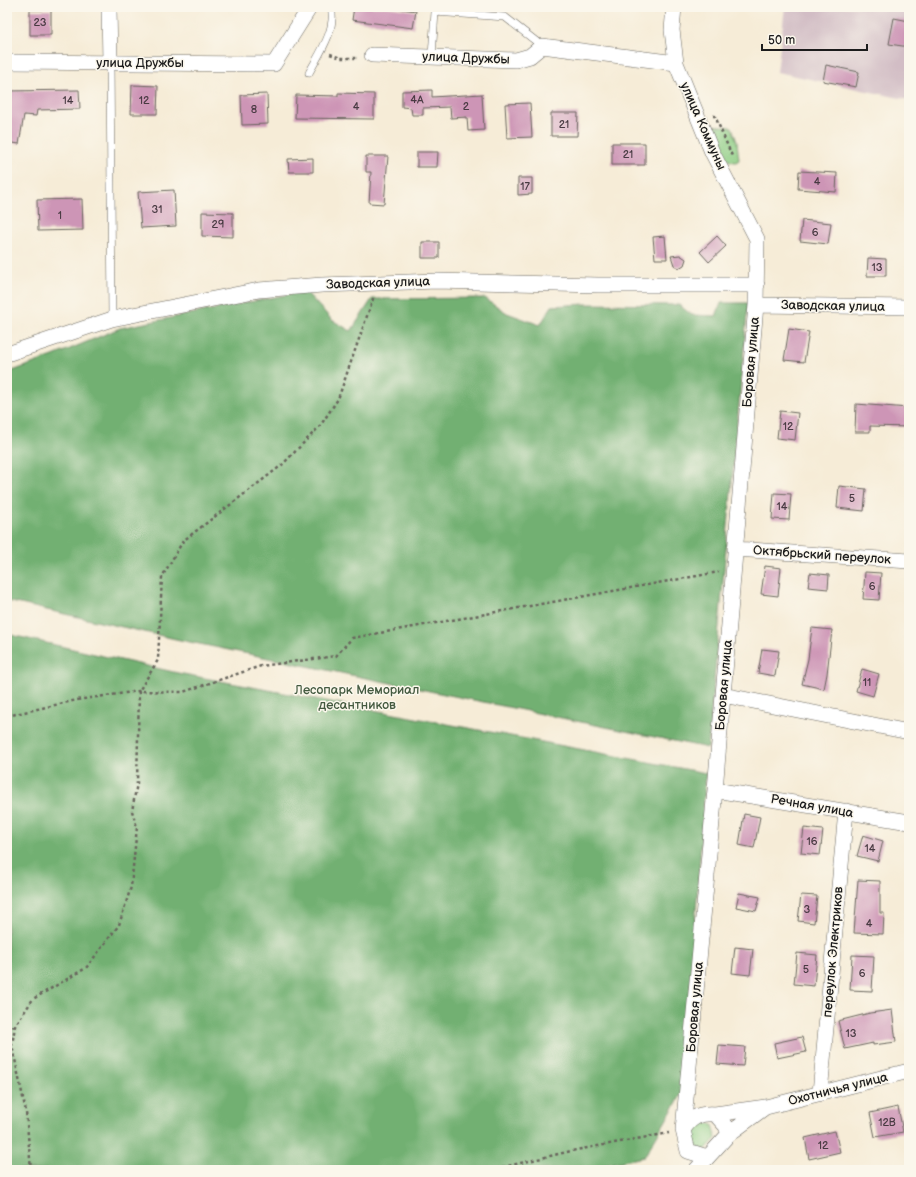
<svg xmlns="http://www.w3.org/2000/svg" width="916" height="1177" font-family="'Balsamiq Sans',sans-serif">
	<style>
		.industrial { fill: #d2bdc5 }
		.green { fill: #8dcd84; stroke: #547450 }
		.forest { fill: #72b072; stroke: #476647 }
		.building { fill: #cd95b6 }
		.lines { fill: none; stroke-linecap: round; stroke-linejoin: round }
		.service-casing { stroke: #68655d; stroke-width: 8 }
		.minor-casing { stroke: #68655d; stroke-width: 16 }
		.path { stroke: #68655d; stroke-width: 2.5; stroke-dasharray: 3 3; stroke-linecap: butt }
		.service { stroke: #fff; stroke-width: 7 }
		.minor { stroke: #fff; stroke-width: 15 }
		.labels { text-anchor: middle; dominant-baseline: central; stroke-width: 3; stroke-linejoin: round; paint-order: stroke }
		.number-label { font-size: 11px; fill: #483a42 }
		.street-label { font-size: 13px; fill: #1c1c1c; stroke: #fbf7ec }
		.park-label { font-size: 13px; fill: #445a40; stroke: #fbf7ec }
	</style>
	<rect width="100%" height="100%" fill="#fbf7ec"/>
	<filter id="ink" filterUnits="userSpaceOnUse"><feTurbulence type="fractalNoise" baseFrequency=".025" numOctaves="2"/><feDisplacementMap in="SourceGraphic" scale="8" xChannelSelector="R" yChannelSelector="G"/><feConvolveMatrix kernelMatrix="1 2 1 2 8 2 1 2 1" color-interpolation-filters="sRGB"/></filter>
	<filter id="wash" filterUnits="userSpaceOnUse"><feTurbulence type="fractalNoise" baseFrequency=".012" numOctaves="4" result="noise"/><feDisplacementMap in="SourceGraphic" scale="16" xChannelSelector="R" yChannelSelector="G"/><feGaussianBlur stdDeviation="0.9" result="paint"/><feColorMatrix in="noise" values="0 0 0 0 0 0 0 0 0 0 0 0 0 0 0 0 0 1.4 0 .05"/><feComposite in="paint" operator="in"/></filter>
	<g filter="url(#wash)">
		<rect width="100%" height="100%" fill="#f6ecd7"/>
		<path class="industrial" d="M 785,7 L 909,7 L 909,100 L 777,72 Z"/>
		<path class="green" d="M 709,125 L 732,127 L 737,142 L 739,160 L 736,162 C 718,162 715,139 709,125 Z
			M 705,1121 L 713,1125 L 716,1138 L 705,1150 L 695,1150 L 688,1133 L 692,1126 Z"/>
		<path class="forest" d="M 305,291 L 332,320 L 351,331 L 372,299 L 485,298 L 507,313 L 540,325 L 552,306 L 585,304 L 679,305 L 692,315 L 716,316 L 721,303 L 748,303 L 708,748 L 180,640 L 7,601 L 7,373 L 53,356 L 120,328 Z
			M 7,634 L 178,673 L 706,773 L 683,1092 L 644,1157 L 579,1170 L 7,1170 Z"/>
		<g id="blocks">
			<path class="building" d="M 354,7 L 388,7 L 416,11 L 413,28 L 352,20 Z
				M 30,10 L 51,10 L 51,35 L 30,35 Z
				M 894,18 L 909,21 L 909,47 L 889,44 Z
				M 826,65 L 859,72 L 856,87 L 823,81 Z
				M 132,85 L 158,86 L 157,114 L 131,114 Z
				M 79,90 L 80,109 L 37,110 L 36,116 L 24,115 L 19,144 L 7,142 L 7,91 Z
				M 432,90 L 432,97 L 482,94 L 484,130 L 468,131 L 467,117 L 451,118 L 450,107 L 423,108 L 423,115 L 412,115 L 411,108 L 402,107 L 402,91 Z
				M 338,93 L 374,94 L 374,119 L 295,118 L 296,95 L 338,96 Z
				M 267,94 L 268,124 L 242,125 L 241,95 Z
				M 530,103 L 532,137 L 507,138 L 505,104 Z
				M 551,113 L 578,113 L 577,136 L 551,136 Z
				M 612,143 L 645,143 L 645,165 L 612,165 Z
				M 417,152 L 438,152 L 437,167 L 417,167 Z
				M 366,156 L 388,156 L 384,204 L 369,203 L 371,172 L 366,172 Z
				M 313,158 L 313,172 L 289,172 L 288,159 Z
				M 799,171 L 837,173 L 836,192 L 798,189 Z
				M 518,178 L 532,178 L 532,194 L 518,195 Z
				M 174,190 L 176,226 L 141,228 L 138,192 Z
				M 82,199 L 83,230 L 38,231 L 37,200 Z
				M 202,212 L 233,213 L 233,237 L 202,236 Z
				M 802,220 L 831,223 L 828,244 L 800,241 Z
				M 665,236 L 667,259 L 655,259 L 653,237 Z
				M 717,236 L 726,246 L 709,262 L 700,252 Z
				M 422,242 L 439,242 L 439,258 L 422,258 Z
				M 680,255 L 686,259 L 684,265 L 679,268 L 674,265 L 671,256 Z
				M 868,258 L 886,259 L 886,276 L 867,276 Z
				M 789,329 L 809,332 L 804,362 L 784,360 Z
				M 856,404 L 909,408 L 909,427 L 870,426 L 870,432 L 855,432 Z
				M 780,411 L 798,413 L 795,440 L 777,438 Z
				M 839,486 L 866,489 L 864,511 L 837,508 Z
				M 774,493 L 791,494 L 789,520 L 772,519 Z
				M 765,566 L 781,568 L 778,596 L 761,594 Z
				M 865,572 L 881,573 L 879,600 L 863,599 Z
				M 810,573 L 829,575 L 828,589 L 808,587 Z
				M 812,628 L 832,630 L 827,674 L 824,689 L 802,684 L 808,659 Z
				M 762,649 L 779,651 L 775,676 L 758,673 Z
				M 862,669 L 879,674 L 873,696 L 856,691 Z
				M 744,814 L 760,817 L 754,848 L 739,845 Z
				M 804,828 L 823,830 L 820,855 L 801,853 Z
				M 863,835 L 883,841 L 878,861 L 857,856 Z
				M 858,880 L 880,881 L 880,913 L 884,913 L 883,934 L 854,933 Z
				M 739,893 L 760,897 L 756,911 L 736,907 Z
				M 801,895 L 817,896 L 814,923 L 798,921 Z
				M 735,947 L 753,949 L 750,975 L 732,973 Z
				M 797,953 L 817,955 L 814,986 L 794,984 Z
				M 852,955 L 874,956 L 872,991 L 850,990 Z
				M 892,1010 L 896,1042 L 873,1045 L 873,1043 L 845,1049 L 838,1021 L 870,1013 Z
				M 802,1037 L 806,1052 L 777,1058 L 774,1043 Z
				M 719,1045 L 745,1047 L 743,1066 L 717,1064 Z
				M 898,1107 L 903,1132 L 875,1137 L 870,1113 Z
				M 835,1131 L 840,1152 L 809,1159 L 805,1138 Z"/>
		</g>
	</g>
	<g filter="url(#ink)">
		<use href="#blocks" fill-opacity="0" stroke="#68655d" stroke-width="1"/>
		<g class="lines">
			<defs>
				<path id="service" d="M 432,56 L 435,12 L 505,17 L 542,46
					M 110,62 L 112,319
					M 309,73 C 319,54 337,29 331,7"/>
				<path id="minor" d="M 109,7 L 110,62
					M 674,7 L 672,30 L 676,63 L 712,152 L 757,239 L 756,305 L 715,790 L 683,1130
					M 372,55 L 516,60 L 530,56 L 542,46 L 676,63
					M 7,62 L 274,64 L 310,7
					M 756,305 L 909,307
					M 7,354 L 112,319 L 259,290 L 322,285 L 437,281 L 598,285 L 757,285
					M 735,549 L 909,561
					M 723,695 L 909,732
					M 715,790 L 909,822
					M 820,1093 L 846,811
					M 715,1114 L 766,1107 L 909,1071
					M 729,1134 L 764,1108
					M 696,1170 L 729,1134 L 726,1126 L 715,1114 C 700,1113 691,1117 683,1130 L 688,1151 L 707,1157"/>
			</defs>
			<use href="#service" class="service-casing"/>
			<use href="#minor" class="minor-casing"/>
			<path class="path" d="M 330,54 L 341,58 L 358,58
				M 713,116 L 715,116 L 732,156
				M 7,716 L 77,700 L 139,691 L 183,692 L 261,666 L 336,656 L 352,638 L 719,572
				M 7,1030 L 14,1026
				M 31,1170 L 26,1112 L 12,1045 L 15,1026 L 33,999 L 86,968 L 119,925 L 131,887 L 137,827 L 132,811 L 137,783 L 139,691 L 158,660 L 162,577 L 183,541 L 282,465 L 320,426 L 338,399 L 374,296
				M 491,1170 L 571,1151 L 669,1133"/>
			<use href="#service" class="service"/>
			<use href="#minor" class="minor"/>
		</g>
	</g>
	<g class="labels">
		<g class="number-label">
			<text x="40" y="22">23</text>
			<text x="417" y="99">4А</text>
			<text x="68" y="100">14</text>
			<text x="144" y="100">12</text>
			<text x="356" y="106">4</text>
			<text x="466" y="106">2</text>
			<text x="254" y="109">8</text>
			<text x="564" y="124">21</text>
			<text x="628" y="154">21</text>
			<text x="817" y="181">4</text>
			<text x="525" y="186">17</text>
			<text x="157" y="209">31</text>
			<text x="60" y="215">1</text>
			<text x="218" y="224">29</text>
			<text x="815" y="232">6</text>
			<text x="877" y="267">13</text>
			<text x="788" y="426">12</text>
			<text x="852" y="498">5</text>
			<text x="782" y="506">14</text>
			<text x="872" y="586">6</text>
			<text x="867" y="682">11</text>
			<text x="812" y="841">16</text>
			<text x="870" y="848">14</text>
			<text x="807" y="909">3</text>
			<text x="869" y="923">4</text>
			<text x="806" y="969">5</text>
			<text x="862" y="973">6</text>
			<text x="851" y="1033">13</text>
			<text x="887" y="1122">12В</text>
			<text x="823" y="1145">12</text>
		</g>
		<g class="street-label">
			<text transform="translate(466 58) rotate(2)">улица Дружбы</text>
			<text x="140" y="63">улица Дружбы</text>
			<text transform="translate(703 126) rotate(66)">улица Коммуны</text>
			<text transform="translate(378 283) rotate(-2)">Заводская улица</text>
			<text transform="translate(833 306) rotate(1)">Заводская улица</text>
			<text transform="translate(751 362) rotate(-85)">Боровая улица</text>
			<text transform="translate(822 555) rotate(4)">Октябрьский переулок</text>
			<text transform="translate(724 685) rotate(-85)">Боровая улица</text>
			<text transform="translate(812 806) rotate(10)">Речная улица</text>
			<text transform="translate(833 952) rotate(-85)">переулок Электриков</text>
			<text transform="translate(695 1007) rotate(-85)">Боровая улица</text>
			<text transform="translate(838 1089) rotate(-14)">Охотничья улица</text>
		</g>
		<g class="park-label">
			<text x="357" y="690">Лесопарк Мемориал<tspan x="357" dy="15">десантников</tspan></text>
		</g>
	</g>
	<rect width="916" height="1177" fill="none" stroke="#fbf7ec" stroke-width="24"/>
	<path d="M762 44v6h105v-6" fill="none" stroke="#1c1c1c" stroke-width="2"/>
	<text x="768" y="44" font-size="12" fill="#1c1c1c" stroke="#fbf7ec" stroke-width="3" paint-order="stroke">50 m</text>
</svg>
